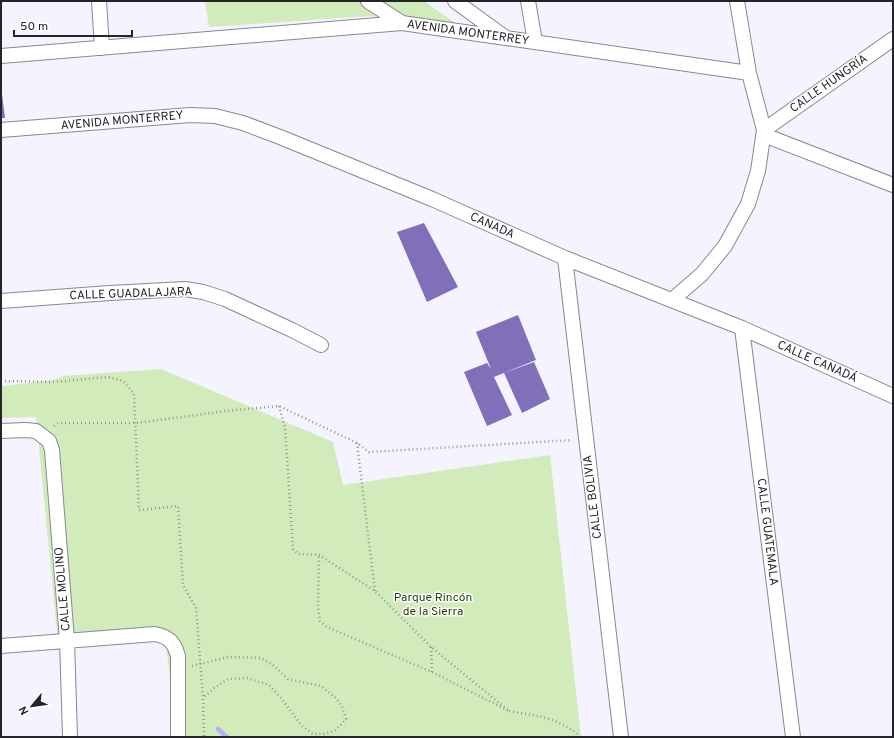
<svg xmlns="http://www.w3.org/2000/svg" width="894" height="738" font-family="Overpass,sans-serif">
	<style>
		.green { fill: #d1ebbb }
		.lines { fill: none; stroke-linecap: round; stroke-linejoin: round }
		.stream { stroke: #bdacfb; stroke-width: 4.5 }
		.building { fill: #816fba }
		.street-casing { stroke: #898696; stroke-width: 16 }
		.path { stroke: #96959e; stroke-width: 2.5; stroke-dasharray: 1 3; stroke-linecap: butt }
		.street { stroke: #fff; stroke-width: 14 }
		.labels { text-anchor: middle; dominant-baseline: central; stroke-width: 3; stroke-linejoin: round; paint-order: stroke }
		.street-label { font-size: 12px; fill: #25242b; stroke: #fff }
		.park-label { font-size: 12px; fill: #284108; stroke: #fff }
	</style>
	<rect width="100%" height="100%" fill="#f5f3fe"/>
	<path class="green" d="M 205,1 L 424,1 L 458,25 L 371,16 L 209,27 Z
		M 161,369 L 333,442 L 343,485 L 550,455 L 581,737 L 176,737 L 165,633 L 58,642 L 36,417 L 1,418 L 1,386 L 53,380 L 63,376 Z"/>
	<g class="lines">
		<path class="stream" d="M 218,729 L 227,737"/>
	</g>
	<path class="building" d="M 1,94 L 2,94 L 5,118 L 1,118 Z
		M 424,223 L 458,287 L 427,302 L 397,232 Z
		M 518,315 L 536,360 L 494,377 L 512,415 L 487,426 L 464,372 L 487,363 L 491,369 L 476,332 Z
		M 534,362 L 550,399 L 522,413 L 504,373 Z"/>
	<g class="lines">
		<defs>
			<path id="street" d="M 99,1 L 102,48
				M 368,1 L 402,23
				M 455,1 L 503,36
				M 528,1 L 535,42
				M 1,56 L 402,23 L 749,73
				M 1,130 L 190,115 L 215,116 L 243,123 L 280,137 L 432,199 L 565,258 L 742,328 L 893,396
				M 764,130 L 893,39
				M 764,135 L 893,185
				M 565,258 L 621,737
				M 672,300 L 702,274 L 725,246 L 748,204 L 758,171 L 764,130 L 749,73 L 737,1
				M 1,301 L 110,293 L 185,289 L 203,292 L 225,299 L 292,330 L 321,345
				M 742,328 L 793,737
				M 1,431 L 26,430 L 36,431 L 49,441 L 52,450 L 67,640 L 70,737
				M 1,646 L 155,634 C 169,637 174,642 178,656 L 178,737"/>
		</defs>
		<use href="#street" class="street-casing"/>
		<path class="path" d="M 1,381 L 55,382 L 108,377 L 123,381 L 134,394 L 139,510 L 178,506 L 183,585 L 196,608 L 203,698 L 204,737
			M 279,406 L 285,428 L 293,549 L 298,554 L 319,555 L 375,591 L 431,647 L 509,711 L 432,672 L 327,627 L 320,621 L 318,608 L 319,555
			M 54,426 L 58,423 L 136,423 L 226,411 L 279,406 L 357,443 L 369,452 L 572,440
			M 357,443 L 375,591
			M 431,647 L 432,672
			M 192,666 L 228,657 L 261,658 L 274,666 L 288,679 L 321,686 L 336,698 L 342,707 L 346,719 L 336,730 L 324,734 L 313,734 L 302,726 L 281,698 L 269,685 L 247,678 L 228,679 L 214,688 L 203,698
			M 509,711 C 531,715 551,716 570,729 C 574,731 577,733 579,737"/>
		<use href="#street" class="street"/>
	</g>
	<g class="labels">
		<g class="street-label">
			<text transform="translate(468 33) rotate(8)">AVENIDA MONTERREY</text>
			<text transform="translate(829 84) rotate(-35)">CALLE HUNGRÍA</text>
			<text transform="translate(122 121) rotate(-5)">AVENIDA MONTERREY</text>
			<text transform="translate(492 226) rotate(24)">CANADA</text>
			<text transform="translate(131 294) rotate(-2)">CALLE GUADALAJARA</text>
			<text transform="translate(817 362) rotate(24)">CALLE CANADÁ</text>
			<text transform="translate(593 497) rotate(-97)">CALLE BOLIVIA</text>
			<text transform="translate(767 532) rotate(83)">CALLE GUATEMALA</text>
			<text transform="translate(63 589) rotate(-95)">CALLE MOLINO</text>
		</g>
		<g class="park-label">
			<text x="433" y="598">Parque Rincón<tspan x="433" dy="14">de la Sierra</tspan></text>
		</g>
	</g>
	<rect width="894" height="738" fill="none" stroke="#25242b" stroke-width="4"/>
	<g transform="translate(32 706) rotate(241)" stroke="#ffffff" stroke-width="3" paint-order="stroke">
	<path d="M0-3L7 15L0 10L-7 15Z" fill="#25242b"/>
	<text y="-6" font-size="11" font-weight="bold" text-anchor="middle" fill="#25242b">N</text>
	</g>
	<path d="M14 30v6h118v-6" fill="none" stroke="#25242b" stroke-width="2"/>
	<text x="20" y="30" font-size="12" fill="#25242b" stroke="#ffffff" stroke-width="3" paint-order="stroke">50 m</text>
</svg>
